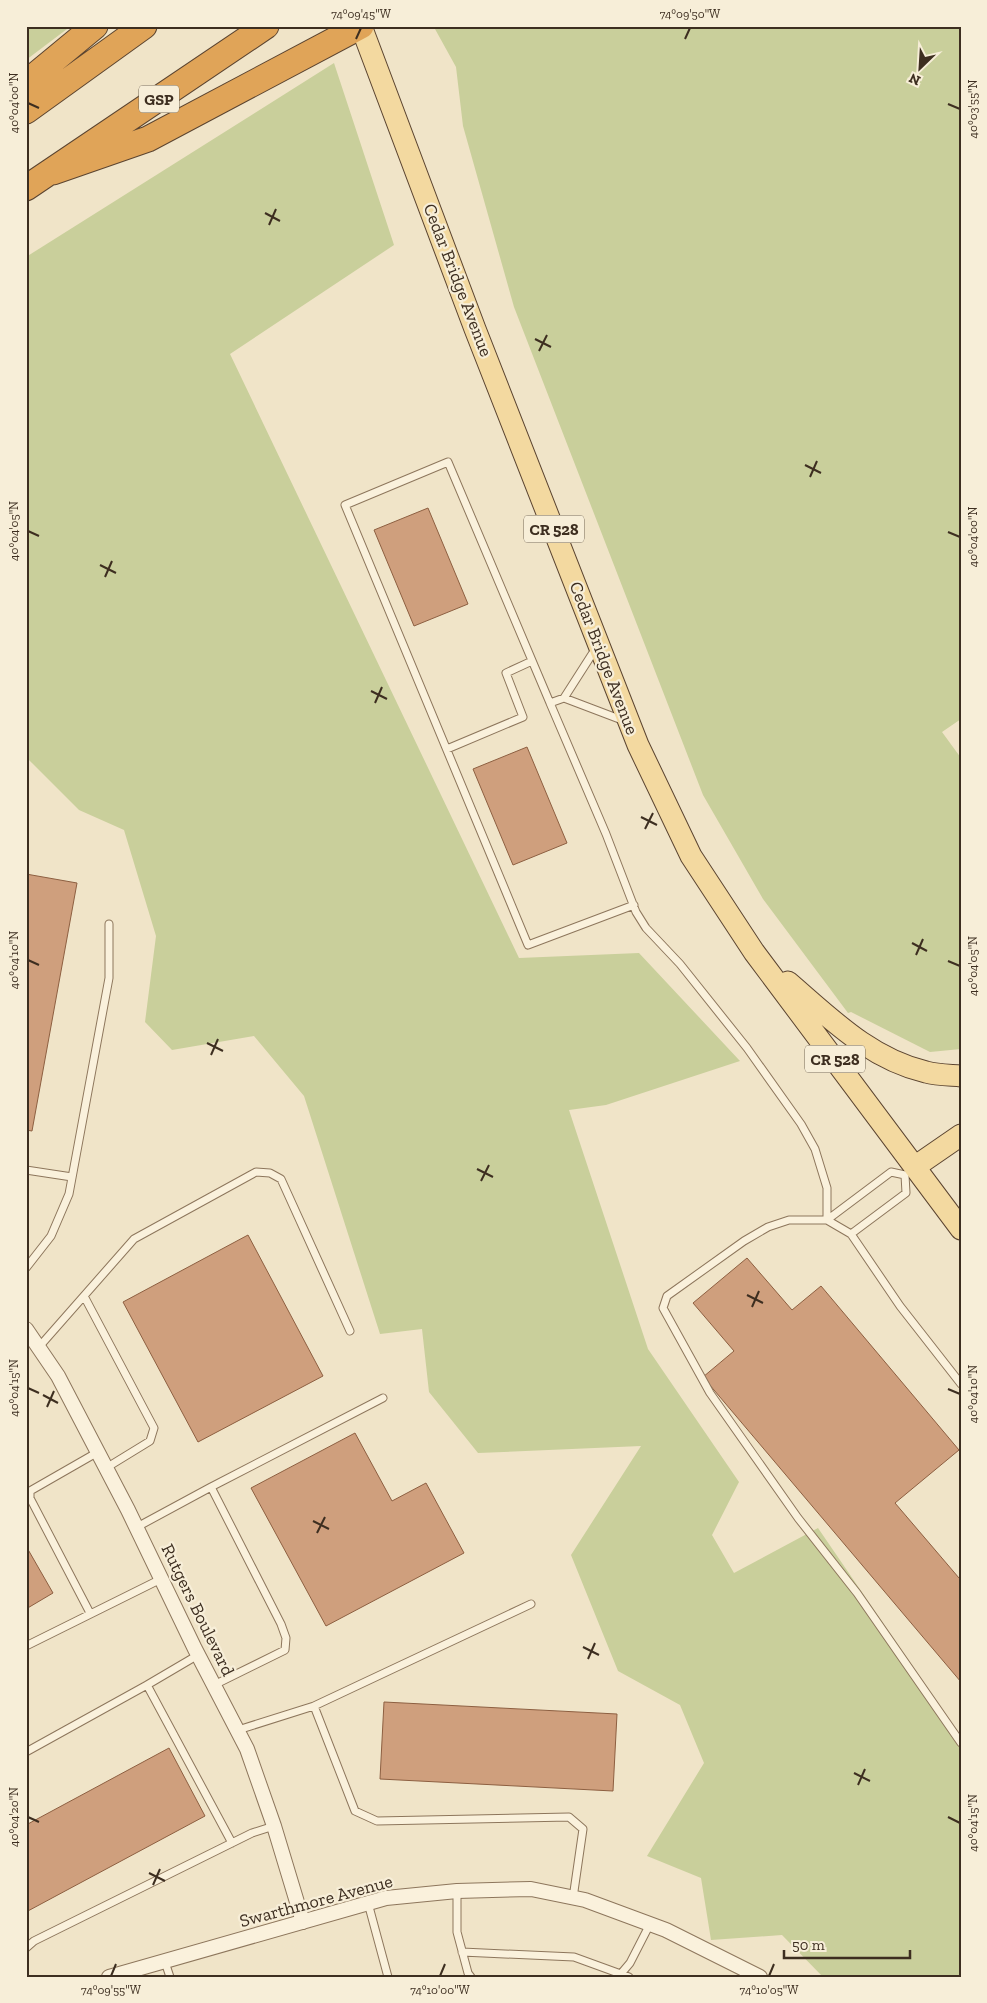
<svg xmlns="http://www.w3.org/2000/svg" width="987" height="2003" font-family="'Zilla Slab',serif">
	<style>
		.green { fill: #c9cf9b }
		.building { fill: #cf9f7d; stroke: #8d5f41 }
		.lines { fill: none; stroke-linecap: round; stroke-linejoin: round }
		.service-casing { stroke: #8d765c; stroke-width: 9 }
		.minor-casing { stroke: #8d765c; stroke-width: 16 }
		.primary-casing { stroke: #5b4430; stroke-width: 23 }
		.motorway-casing { stroke: #5b4430; stroke-width: 27 }
		.service { stroke: #faf1dc; stroke-width: 7 }
		.minor { stroke: #faf1dc; stroke-width: 14 }
		.primary { stroke: #f3d9a0; stroke-width: 21 }
		.motorway { stroke: #e0a458; stroke-width: 25 }
		.ticks { fill: none; stroke: #3d2e20; stroke-width: 2 }
		.labels { text-anchor: middle; dominant-baseline: central; stroke-width: 4.5; stroke-linejoin: round; paint-order: stroke }
		.shield { fill: #f7eed8; stroke: #756857; stroke-width: 1 }
		.shield-label { font-size: 16px; font-weight: bold; fill: #3d2e20 }
		.street-label { font-size: 18px; fill: #3d2e20; stroke: #f7eed8 }
		.neatline { fill: none; stroke: #3d2e20; stroke-width: 2 }
		.ticks-label { font-size: 12px; text-anchor: middle; fill: #3d2e20 }
	</style>
	<rect width="100%" height="100%" fill="#f0e4c8"/>
	<path class="green" d="M 26,26 L 71,26 L 26,60 Z
		M 403,26 L 961,26 L 961,719 L 942,732 L 961,758 L 961,1049 L 930,1052 L 851,1012 L 848,1013 L 763,899 L 703,795 L 514,307 L 463,126 L 456,67 L 435,29 L 399,28 Z
		M 334,63 L 394,245 L 230,354 L 519,958 L 639,953 L 740,1061 L 606,1105 L 569,1110 L 648,1349 L 739,1482 L 712,1535 L 734,1573 L 818,1528 L 961,1737 L 961,1977 L 823,1977 L 782,1935 L 711,1940 L 701,1878 L 647,1856 L 704,1763 L 680,1705 L 618,1671 L 571,1555 L 641,1446 L 478,1453 L 429,1392 L 422,1329 L 380,1334 L 304,1096 L 254,1036 L 172,1050 L 145,1022 L 156,936 L 124,830 L 79,810 L 26,757 L 26,257 Z"/>
	<path class="building" d="M 428,508 L 468,604 L 414,626 L 374,530 Z
		M 527,747 L 567,843 L 513,865 L 473,769 Z
		M 26,874 L 77,883 L 32,1131 L 26,1130 Z
		M 248,1235 L 323,1376 L 198,1442 L 123,1302 Z
		M 747,1258 L 792,1310 L 821,1286 L 959,1450 L 895,1503 L 959,1578 L 961,1577 L 961,1682 L 703,1377 L 734,1351 L 693,1303 Z
		M 355,1433 L 392,1501 L 426,1483 L 464,1553 L 326,1626 L 251,1488 Z
		M 26,1546 L 53,1593 L 26,1609 Z
		M 384,1702 L 617,1714 L 613,1791 L 380,1779 Z
		M 169,1748 L 205,1816 L 26,1912 L 26,1825 Z"/>
	<g class="lines">
		<defs>
			<path id="service" d="M 564,698 L 596,648
				M 550,703 L 448,462 L 345,505 L 528,945 L 634,905
				M 622,720 L 564,698 L 550,703 L 606,834 L 636,912 L 646,928 L 680,964 L 747,1048 L 801,1124 L 815,1149 L 827,1188 L 827,1220
				M 447,749 L 523,717 L 506,673 L 532,661
				M 26,1170 L 72,1177
				M 827,1220 L 891,1172 L 905,1175
				M 851,1234 L 906,1193 L 905,1175
				M 26,1268 L 51,1236 L 69,1194 L 109,978 L 109,924
				M 84,1296 L 154,1428 L 150,1441 L 106,1468
				M 39,1347 L 134,1239 L 256,1172 L 270,1173 L 281,1179 L 350,1331
				M 961,1384 L 900,1306 L 851,1234 L 827,1220 L 789,1220 L 768,1227 L 744,1241 L 667,1296 L 663,1308 L 710,1393 L 798,1518 L 857,1593 L 961,1743
				M 211,1487 L 383,1398
				M 137,1527 L 211,1487 L 281,1624 L 286,1638 L 285,1650 L 214,1685
				M 531,1604 L 314,1706 L 355,1811 L 377,1821 L 569,1817 L 583,1829 L 573,1898
				M 90,1613 L 30,1498 L 30,1491 L 98,1452
				M 26,1646 L 161,1579
				M 198,1655 L 147,1685 L 232,1843
				M 238,1730 L 314,1706
				M 26,1752 L 147,1685
				M 457,1891 L 457,1932 L 468,1973 L 471,1977
				M 368,1903 L 388,1977
				M 26,1948 L 34,1941 L 252,1833 L 274,1826
				M 462,1952 L 574,1957 L 629,1977
				M 165,1962 L 170,1977
				M 619,1976 L 630,1963 L 650,1924"/>
			<path id="minor" d="M 26,1329 L 58,1376 L 128,1510 L 195,1649 L 247,1749 L 274,1826 L 303,1922
				M 109,1977 L 386,1898 L 457,1891 L 531,1889 L 585,1900 L 666,1930 L 760,1977"/>
			<path id="primary" d="M 361,26 L 475,329 L 638,745 L 691,856 L 754,952 L 961,1229
				M 788,982 C 830,1018 870,1059 926,1072 C 937,1075 949,1075 961,1076
				M 916,1166 L 961,1135"/>
			<path id="motorway" d="M 26,83 L 95,26
				M 26,111 L 144,26
				M 53,172 L 148,139 L 361,26
				M 26,188 L 266,26"/>
		</defs>
		<use href="#service" class="service-casing"/>
		<use href="#minor" class="minor-casing"/>
		<use href="#primary" class="primary-casing"/>
		<use href="#motorway" class="motorway-casing"/>
		<use href="#service" class="service"/>
		<use href="#minor" class="minor"/>
		<use href="#primary" class="primary"/>
		<use href="#motorway" class="motorway"/>
	</g>
	<path class="ticks" d="M 356,39 L 361,28M 685,39 L 690,28M 28,103 L 39,108M 948,104 L 960,109M 265,213 L 280,221M 269,225 L 276,209M 535,339 L 551,347M 539,351 L 547,335M 805,465 L 821,473M 810,477 L 817,461M 28,531 L 39,536M 948,532 L 960,537M 100,565 L 116,573M 105,577 L 112,561M 371,691 L 387,699M 375,703 L 382,687M 641,817 L 657,825M 645,829 L 653,813M 912,943 L 927,951M 916,955 L 923,939M 28,960 L 39,965M 948,961 L 960,966M 207,1043 L 223,1051M 211,1055 L 218,1039M 477,1169 L 493,1177M 481,1181 L 489,1165M 747,1295 L 763,1303M 752,1307 L 759,1291M 28,1388 L 39,1393M 948,1389 L 960,1394M 43,1395 L 58,1403M 47,1407 L 54,1391M 313,1521 L 329,1529M 317,1533 L 325,1517M 583,1647 L 599,1655M 588,1659 L 595,1643M 854,1773 L 870,1781M 858,1785 L 865,1769M 28,1817 L 39,1822M 948,1817 L 960,1823M 149,1873 L 165,1881M 153,1885 L 160,1869M 111,1976 L 116,1964M 440,1976 L 445,1964M 769,1976 L 774,1964"/>
	<g class="labels">
		<g class="shield">
			<rect x="139" y="85.5" width="40" height="27" rx="4"/>
			<rect x="524" y="515.5" width="60" height="27" rx="4"/>
			<rect x="805" y="1045.5" width="60" height="27" rx="4"/>
		</g>
		<g class="shield-label">
			<text x="159" y="99">GSP</text>
			<text x="554" y="529">CR 528</text>
			<text x="835" y="1059">CR 528</text>
		</g>
		<g class="street-label">
			<text transform="translate(458 280) rotate(69)">Cedar Bridge Avenue</text>
			<text transform="translate(604 658) rotate(69)">Cedar Bridge Avenue</text>
			<text transform="translate(198 1610) rotate(64)">Rutgers Boulevard</text>
			<text transform="translate(316 1901) rotate(-15)">Swarthmore Avenue</text>
		</g>
	</g>
	<rect width="987" height="2003" fill="none" stroke="#f7eed8" stroke-width="55"/>
	<g transform="translate(920 68) rotate(205)" stroke="#f7eed8" stroke-width="4" paint-order="stroke">
	<path d="M0-4L9 19L0 12L-9 19Z" fill="#3d2e20"/>
	<text y="-8" font-size="14" font-weight="bold" text-anchor="middle" fill="#3d2e20">N</text>
	</g>
	<path d="M784 1950v8h126v-8" fill="none" stroke="#3d2e20" stroke-width="2.5"/>
	<text x="792" y="1950" font-size="15" fill="#3d2e20" stroke="#f7eed8" stroke-width="4" paint-order="stroke">50 m</text>
	<rect x="28" y="28" width="932" height="1948" class="neatline"/>
	<g class="ticks-label">
		<text x="361" y="18">74°09'45"W</text>
		<text x="690" y="18">74°09'50"W</text>
		<text transform="translate(14 103) rotate(-90)" y="4">40°04'00"N</text>
		<text transform="translate(973 109) rotate(-90)" y="4">40°03'55"N</text>
		<text transform="translate(14 531) rotate(-90)" y="4">40°04'05"N</text>
		<text transform="translate(973 537) rotate(-90)" y="4">40°04'00"N</text>
		<text transform="translate(14 960) rotate(-90)" y="4">40°04'10"N</text>
		<text transform="translate(973 966) rotate(-90)" y="4">40°04'05"N</text>
		<text transform="translate(14 1388) rotate(-90)" y="4">40°04'15"N</text>
		<text transform="translate(973 1394) rotate(-90)" y="4">40°04'10"N</text>
		<text transform="translate(14 1817) rotate(-90)" y="4">40°04'20"N</text>
		<text transform="translate(973 1823) rotate(-90)" y="4">40°04'15"N</text>
		<text x="111" y="1994">74°09'55"W</text>
		<text x="440" y="1994">74°10'00"W</text>
		<text x="769" y="1994">74°10'05"W</text>
	</g>
</svg>
